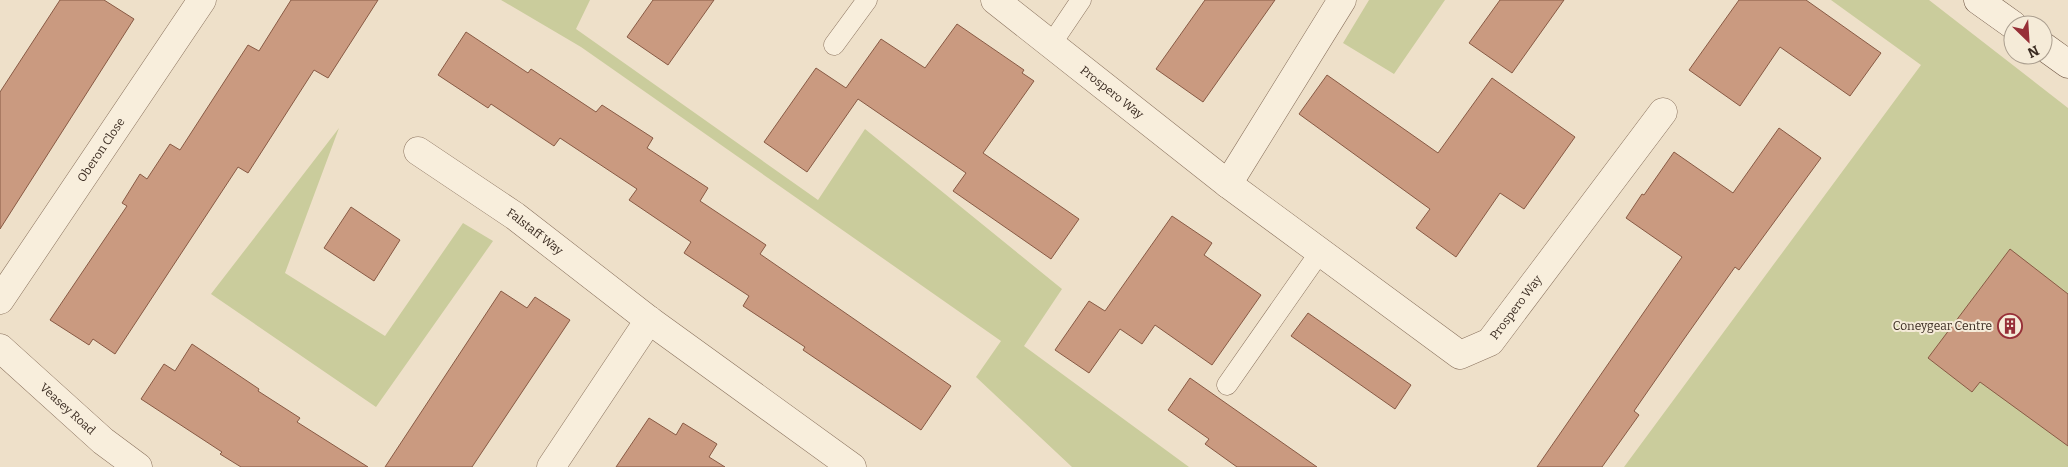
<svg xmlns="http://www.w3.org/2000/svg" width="2068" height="467" font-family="Bitter,serif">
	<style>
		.green { fill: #cacc9c }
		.building { fill: #ca9a80; stroke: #885a44 }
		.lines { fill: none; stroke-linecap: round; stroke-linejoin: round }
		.lane-casing { stroke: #8a725e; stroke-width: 21 }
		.street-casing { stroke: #8a725e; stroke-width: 29 }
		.secondary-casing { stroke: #6c5341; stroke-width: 29 }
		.lane { stroke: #f8eedc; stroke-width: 20 }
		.street { stroke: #f8eedc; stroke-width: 28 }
		.secondary { stroke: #f8eedc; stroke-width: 28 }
		.labels { text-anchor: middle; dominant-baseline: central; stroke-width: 4; stroke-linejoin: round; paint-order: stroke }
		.street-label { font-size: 12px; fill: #3a2b21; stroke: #f5ebd8 }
		.poi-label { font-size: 12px; fill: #3a2b21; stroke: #f5ebd8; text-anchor: end }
	</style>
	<rect width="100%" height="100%" fill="#eee0c9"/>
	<path class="green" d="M 501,0 L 590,0 L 576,29 L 818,200 L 865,129 L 1062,289 L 1024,346 L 1189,467 L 1072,467 L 976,377 L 1001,341 L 581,47 Z
		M 1369,0 L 1445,0 L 1394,74 L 1343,43 Z
		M 1831,0 L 1929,0 L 2068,108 L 2068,467 L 1624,467 L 1921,65 Z
		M 339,128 L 285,273 L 385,336 L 463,223 L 493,241 L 376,407 L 211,294 Z"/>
	<path class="building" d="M 60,0 L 104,0 L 134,19 L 0,229 L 0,92 Z
		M 291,0 L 378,0 L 328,78 L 314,70 L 248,173 L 238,167 L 115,354 L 93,339 L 89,345 L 50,320 L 127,206 L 122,203 L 140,174 L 147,179 L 170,144 L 180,150 L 248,45 L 259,51 Z
		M 653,0 L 714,0 L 668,65 L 627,37 Z
		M 1205,0 L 1275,0 L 1203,102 L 1156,69 Z
		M 1500,0 L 1564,0 L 1512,73 L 1469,43 Z
		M 1739,0 L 1806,0 L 1881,53 L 1850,96 L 1780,47 L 1740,106 L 1689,70 Z
		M 957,24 L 1024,70 L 1022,73 L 1034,81 L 983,153 L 1079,219 L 1051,259 L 953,191 L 966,173 L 858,99 L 807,172 L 764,142 L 816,68 L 846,88 L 881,39 L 925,68 Z
		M 466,32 L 528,73 L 531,69 L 596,112 L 602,105 L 653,138 L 647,148 L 708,188 L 700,201 L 766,245 L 760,254 L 951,386 L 921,430 L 803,350 L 805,347 L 743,306 L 749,296 L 684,253 L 691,242 L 629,200 L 637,189 L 560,138 L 554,146 L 491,104 L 488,108 L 438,75 Z
		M 1327,75 L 1438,153 L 1492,78 L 1575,137 L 1524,209 L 1500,193 L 1456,257 L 1416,228 L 1430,209 L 1299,114 Z
		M 1779,128 L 1821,158 L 1739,270 L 1735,267 L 1684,339 L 1634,411 L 1639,415 L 1602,467 L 1537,467 L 1682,257 L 1626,218 L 1642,194 L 1644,195 L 1674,152 L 1733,193 Z
		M 351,207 L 400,240 L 374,281 L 324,248 Z
		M 1172,216 L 1212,243 L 1204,255 L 1261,295 L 1212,365 L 1155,325 L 1142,344 L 1120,329 L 1089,373 L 1055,350 L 1089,301 L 1105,311 Z
		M 2010,249 L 2068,294 L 2068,446 L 1980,382 L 1972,392 L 1928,358 Z
		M 501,291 L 527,308 L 535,297 L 570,320 L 472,467 L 385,467 Z
		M 1308,313 L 1411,385 L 1395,409 L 1291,336 Z
		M 192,344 L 259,389 L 258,391 L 300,418 L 297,422 L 368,467 L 241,467 L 220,454 L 222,452 L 141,399 L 164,364 L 175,371 Z
		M 1190,378 L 1317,467 L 1237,467 L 1205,444 L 1209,439 L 1168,410 Z
		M 649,418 L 676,435 L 683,423 L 717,444 L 709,457 L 725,467 L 616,467 Z"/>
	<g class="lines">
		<defs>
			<path id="lane" d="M 1052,43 L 1081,0
				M 834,45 L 867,0
				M 1227,385 L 1320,252"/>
			<g id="street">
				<path id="s1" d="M 995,0 L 1228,184 L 1460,355 L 1490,342 L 1663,112"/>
				<path id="s2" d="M 418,151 L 515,216 L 649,320 L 852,467"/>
				<path d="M 1228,184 L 1342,0"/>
				<path id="s3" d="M 0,300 L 202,0"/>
				<path id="s4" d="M 0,348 L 103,441 L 138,467"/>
				<path d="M 551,467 L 649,320"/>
			</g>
			<path id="secondary" d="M 1978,0 L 2013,25
				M 2043,46 L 2068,64"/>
		</defs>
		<use href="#lane" class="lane-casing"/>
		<use href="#street" class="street-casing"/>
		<use href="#secondary" class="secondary-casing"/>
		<use href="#lane" class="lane"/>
		<use href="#street" class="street"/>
		<use href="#secondary" class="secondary"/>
	</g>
	<defs>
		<symbol id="building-ring" viewBox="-11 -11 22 22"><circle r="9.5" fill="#f5ebd8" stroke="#972f37" stroke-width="1.5"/><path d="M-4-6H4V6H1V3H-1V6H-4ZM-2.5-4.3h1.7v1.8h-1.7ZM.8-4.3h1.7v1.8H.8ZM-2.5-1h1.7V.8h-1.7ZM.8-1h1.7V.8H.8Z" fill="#972f37"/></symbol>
	</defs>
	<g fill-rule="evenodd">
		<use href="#building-ring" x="1996" y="312" width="28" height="28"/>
	</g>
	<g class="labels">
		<g class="street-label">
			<text stroke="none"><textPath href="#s1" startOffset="149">Prospero Way</textPath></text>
			<text stroke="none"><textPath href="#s3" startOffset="181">Oberon Close</textPath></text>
			<text stroke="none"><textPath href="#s2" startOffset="142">Falstaff Way</textPath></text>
			<text stroke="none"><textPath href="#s1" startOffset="661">Prospero Way</textPath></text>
			<text stroke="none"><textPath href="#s4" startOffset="91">Veasey Road</textPath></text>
		</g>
		<g class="poi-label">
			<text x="1992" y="326">Coneygear Centre</text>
		</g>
	</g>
	<g transform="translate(2028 40) rotate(155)"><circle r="24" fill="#f5ebd8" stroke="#aa9e8f"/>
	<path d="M0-4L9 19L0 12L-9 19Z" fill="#972f37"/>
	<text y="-8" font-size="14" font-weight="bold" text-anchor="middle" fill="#3a2b21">N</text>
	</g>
</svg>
